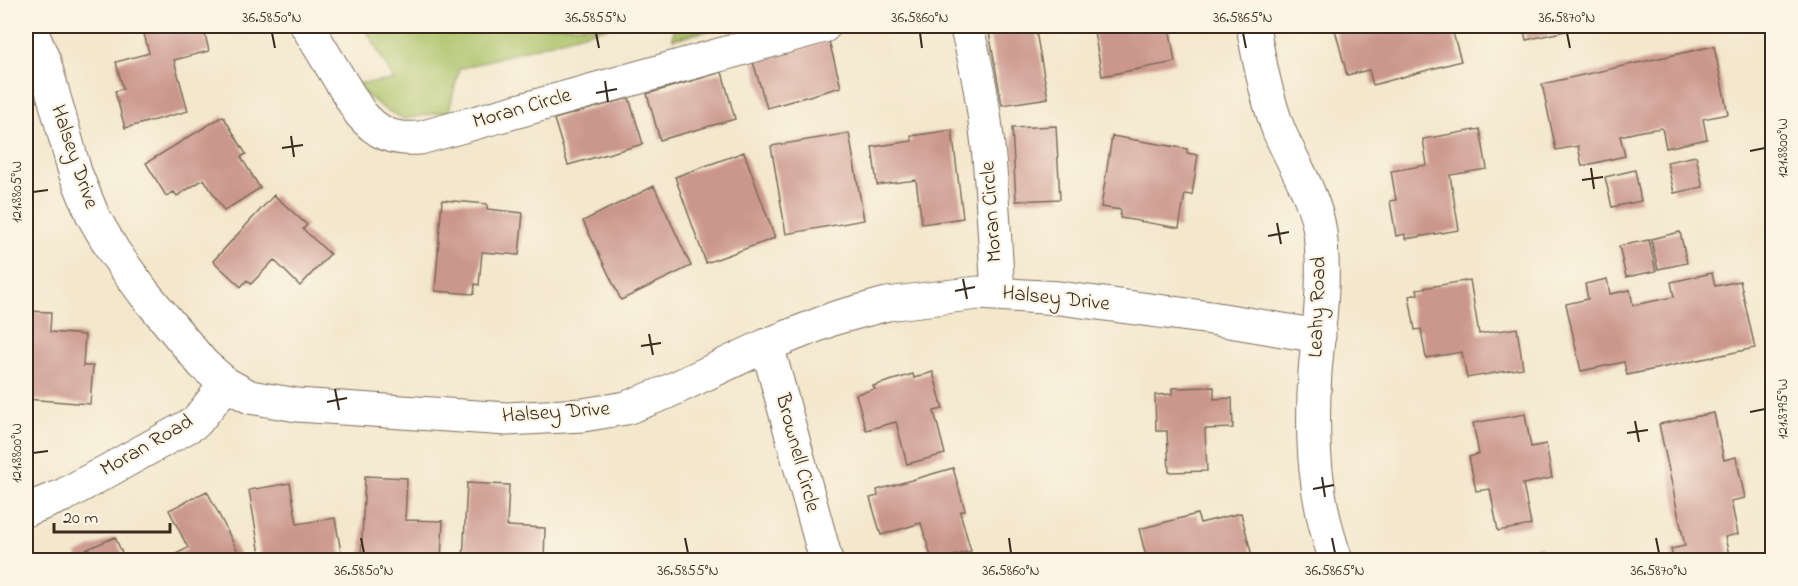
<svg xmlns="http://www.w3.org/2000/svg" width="1798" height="586" font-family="'Indie Flower',sans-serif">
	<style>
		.green { fill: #abc267; stroke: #737642; stroke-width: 1.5 }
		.building { fill: #cb968c }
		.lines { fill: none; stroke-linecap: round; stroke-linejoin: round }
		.minor-casing { stroke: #7b6c5b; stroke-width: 35 }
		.minor { stroke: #fff; stroke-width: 33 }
		.ticks { fill: none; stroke: #3b2a1e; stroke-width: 2 }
		.labels { text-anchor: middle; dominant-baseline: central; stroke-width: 4.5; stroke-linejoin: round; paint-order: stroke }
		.street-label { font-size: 21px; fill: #3b2a1e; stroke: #fcf5e5 }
		.neatline { fill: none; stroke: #3b2a1e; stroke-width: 2 }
		.ticks-label { font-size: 15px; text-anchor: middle; fill: #3b2a1e }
	</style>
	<rect width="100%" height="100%" fill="#fcf5e5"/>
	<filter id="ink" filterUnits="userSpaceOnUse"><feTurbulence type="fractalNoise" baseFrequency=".0167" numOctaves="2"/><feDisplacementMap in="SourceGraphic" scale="12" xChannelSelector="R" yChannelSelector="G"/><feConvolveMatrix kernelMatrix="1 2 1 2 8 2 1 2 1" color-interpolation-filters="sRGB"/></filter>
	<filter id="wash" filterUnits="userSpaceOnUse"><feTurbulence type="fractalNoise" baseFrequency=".008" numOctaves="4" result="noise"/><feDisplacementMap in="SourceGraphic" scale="24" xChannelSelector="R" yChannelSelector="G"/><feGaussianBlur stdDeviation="1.35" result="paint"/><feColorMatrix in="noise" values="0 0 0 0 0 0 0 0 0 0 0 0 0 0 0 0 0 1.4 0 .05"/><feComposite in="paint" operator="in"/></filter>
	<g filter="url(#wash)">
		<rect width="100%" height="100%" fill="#f3e7cc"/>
		<path class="green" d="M 364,26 L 611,26 L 459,69 L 449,111 L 404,119 L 383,108 L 353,84 L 394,80 Z
			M 674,26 L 726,26 L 673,39 Z
			M 1540,547 L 1544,560 L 1502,560 Z"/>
		<g id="blocks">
			<path class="building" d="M 142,26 L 203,26 L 209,51 L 174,60 L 188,111 L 125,128 L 115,91 L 123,89 L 116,62 L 149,53 Z
				M 1024,26 L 1035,26 L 1048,98 L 1002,105 L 989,32 Z
				M 1093,26 L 1169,26 L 1175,62 L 1102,76 Z
				M 1334,26 L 1451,26 L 1461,61 L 1373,85 L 1369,70 L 1347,75 Z
				M 1523,26 L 1587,26 L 1526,40 Z
				M 829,41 L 841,87 L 767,108 L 753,62 Z
				M 1714,46 L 1728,114 L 1703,119 L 1707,139 L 1666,148 L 1662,128 L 1642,131 L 1620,136 L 1625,156 L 1582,166 L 1578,146 L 1556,150 L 1542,84 Z
				M 722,72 L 735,119 L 660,140 L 647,94 Z
				M 629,98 L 643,144 L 568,165 L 554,119 Z
				M 223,116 L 246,154 L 241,157 L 260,188 L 224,211 L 204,179 L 177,196 L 174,192 L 166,196 L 146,163 Z
				M 1056,126 L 1060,199 L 1016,201 L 1012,128 Z
				M 1480,129 L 1487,169 L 1450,175 L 1459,230 L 1405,239 L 1405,234 L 1396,236 L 1390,201 L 1396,200 L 1391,171 L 1427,165 L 1423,139 Z
				M 952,130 L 963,218 L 922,224 L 916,180 L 877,185 L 872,147 L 912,141 L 911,136 Z
				M 849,133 L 864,220 L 786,234 L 771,146 Z
				M 1112,136 L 1187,149 L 1187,153 L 1198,155 L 1192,195 L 1185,194 L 1179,228 L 1120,218 L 1121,210 L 1101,207 Z
				M 744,152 L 775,238 L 706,263 L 675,177 Z
				M 1696,156 L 1703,187 L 1674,193 L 1667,162 Z
				M 1635,170 L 1641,201 L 1612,207 L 1605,177 Z
				M 654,186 L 691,266 L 621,300 L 583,221 Z
				M 274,195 L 307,225 L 303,229 L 330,254 L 300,286 L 274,260 L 251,284 L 247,280 L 241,287 L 213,261 Z
				M 442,200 L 487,204 L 487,209 L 523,213 L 519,255 L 482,252 L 479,285 L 475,284 L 474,294 L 435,291 Z
				M 1680,232 L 1687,263 L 1658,269 L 1651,239 Z
				M 1649,240 L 1656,271 L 1626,277 L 1619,246 Z
				M 1712,273 L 1715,286 L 1740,281 L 1755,348 L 1627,375 L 1624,362 L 1581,371 L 1566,304 L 1588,299 L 1585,284 L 1607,279 L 1610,294 L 1630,290 L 1633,305 L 1674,297 L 1671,282 Z
				M 1470,280 L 1479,334 L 1517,328 L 1523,368 L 1467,378 L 1462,352 L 1426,358 L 1421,329 L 1415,330 L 1409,296 L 1418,294 L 1417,289 Z
				M 26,311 L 51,312 L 50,332 L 85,335 L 83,366 L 93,366 L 90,404 L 26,399 L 27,349 L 26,349 Z
				M 933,372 L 943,409 L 934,411 L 945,454 L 907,464 L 896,422 L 866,430 L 856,394 L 875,389 L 873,386 L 913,374 L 914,378 Z
				M 1214,387 L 1214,399 L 1232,398 L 1233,428 L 1205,429 L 1207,471 L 1169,472 L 1167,431 L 1156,431 L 1155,395 L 1172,394 L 1172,388 Z
				M 1714,413 L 1724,460 L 1736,457 L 1745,498 L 1731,501 L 1738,534 L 1725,537 L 1730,560 L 1673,560 L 1671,549 L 1685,546 L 1659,424 Z
				M 1525,414 L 1531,447 L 1546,444 L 1552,478 L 1523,484 L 1531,525 L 1498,531 L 1490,489 L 1476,491 L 1469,457 L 1479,454 L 1473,423 Z
				M 953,468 L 965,510 L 960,512 L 971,551 L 940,560 L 932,560 L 921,523 L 881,535 L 870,498 L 878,496 L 877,490 Z
				M 365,476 L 407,478 L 405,520 L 443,521 L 441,560 L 361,558 Z
				M 290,483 L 297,524 L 335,518 L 342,558 L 327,560 L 261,560 L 249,490 Z
				M 467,483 L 509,485 L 507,526 L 545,528 L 544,560 L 463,560 Z
				M 207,491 L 242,560 L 164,560 L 188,548 L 169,510 Z
				M 1241,513 L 1253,560 L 1147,560 L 1139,529 L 1197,514 L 1200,523 Z
				M 115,537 L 125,560 L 78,560 L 76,554 Z"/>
		</g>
	</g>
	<g filter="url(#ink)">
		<use href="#blocks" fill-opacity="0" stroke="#7b6c5b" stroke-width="1.5"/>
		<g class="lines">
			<defs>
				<path id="minor" d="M 29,26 L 44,61 L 75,172 L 93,216 L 114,252 L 144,293 L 203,364 L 226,384 L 250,397 L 297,405 L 507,419 L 583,415 L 626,408 L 665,393 L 767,345 L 835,318 L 887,304 L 978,293 L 1059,298 L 1211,318 L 1319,336
					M 307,26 L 360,113 C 378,134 392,140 420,138 L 824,26
					M 966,26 C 991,113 992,203 998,293
					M 1253,26 C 1259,61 1266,97 1279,131 C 1293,164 1315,196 1320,232 C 1326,282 1319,323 1315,372 C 1311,439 1314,498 1336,560
					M 767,345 L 826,560
					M 26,510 L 64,495 L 196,422 L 226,384"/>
			</defs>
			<use href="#minor" class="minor-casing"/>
			<use href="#minor" class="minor"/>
		</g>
	</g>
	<path class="ticks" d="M 272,33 L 275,48M 596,33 L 599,48M 920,33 L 922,48M 1243,33 L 1246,48M 1567,33 L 1570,48M 605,81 L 608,102M 596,93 L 617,89M 291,136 L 294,157M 282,148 L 303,145M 1750,151 L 1765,148M 1591,168 L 1594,189M 1582,180 L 1603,177M 33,192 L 48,190M 1277,223 L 1281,244M 1268,236 L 1289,232M 963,279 L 967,299M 955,291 L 975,287M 649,334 L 653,355M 641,346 L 661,343M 335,389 L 339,410M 327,402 L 347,398M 1750,412 L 1765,409M 1635,421 L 1639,442M 1627,433 L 1648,430M 33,453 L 48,451M 1322,477 L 1325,497M 1313,489 L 1334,485M 361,538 L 364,553M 685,538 L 688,553M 1009,538 L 1011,553M 1332,538 L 1335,553M 1656,538 L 1659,553"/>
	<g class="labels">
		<g class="street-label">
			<text transform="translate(522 109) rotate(-16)">Moran Circle</text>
			<text transform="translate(74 157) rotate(71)">Halsey Drive</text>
			<text transform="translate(992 212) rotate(-94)">Moran Circle</text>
			<text transform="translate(1056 299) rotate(6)">Halsey Drive</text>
			<text transform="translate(1318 307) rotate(-88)">Leahy Road</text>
			<text transform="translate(556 413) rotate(-4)">Halsey Drive</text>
			<text transform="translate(147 446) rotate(-30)">Moran Road</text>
			<text transform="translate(797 453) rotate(75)">Brownell Circle</text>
		</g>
	</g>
	<rect width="1798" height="586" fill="none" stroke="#fcf5e5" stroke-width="66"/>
	<path d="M54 523v9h116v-9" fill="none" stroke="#3b2a1e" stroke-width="3"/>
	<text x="63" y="523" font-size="18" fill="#3b2a1e" stroke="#fcf5e5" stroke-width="4.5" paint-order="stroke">20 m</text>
	<rect x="33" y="33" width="1732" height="520" class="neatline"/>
	<g class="ticks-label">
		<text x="272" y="22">36.5850°N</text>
		<text x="596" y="22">36.5855°N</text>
		<text x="920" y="22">36.5860°N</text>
		<text x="1243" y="22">36.5865°N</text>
		<text x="1567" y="22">36.5870°N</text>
		<text transform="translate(1782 148) rotate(-90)" y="5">121.8800°W</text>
		<text transform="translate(16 192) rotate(-90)" y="5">121.8805°W</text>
		<text transform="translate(1782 409) rotate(-90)" y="5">121.8795°W</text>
		<text transform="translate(16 453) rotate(-90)" y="5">121.8800°W</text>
		<text x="364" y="575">36.5850°N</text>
		<text x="688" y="575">36.5855°N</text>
		<text x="1011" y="575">36.5860°N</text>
		<text x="1335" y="575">36.5865°N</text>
		<text x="1659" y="575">36.5870°N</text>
	</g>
</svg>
